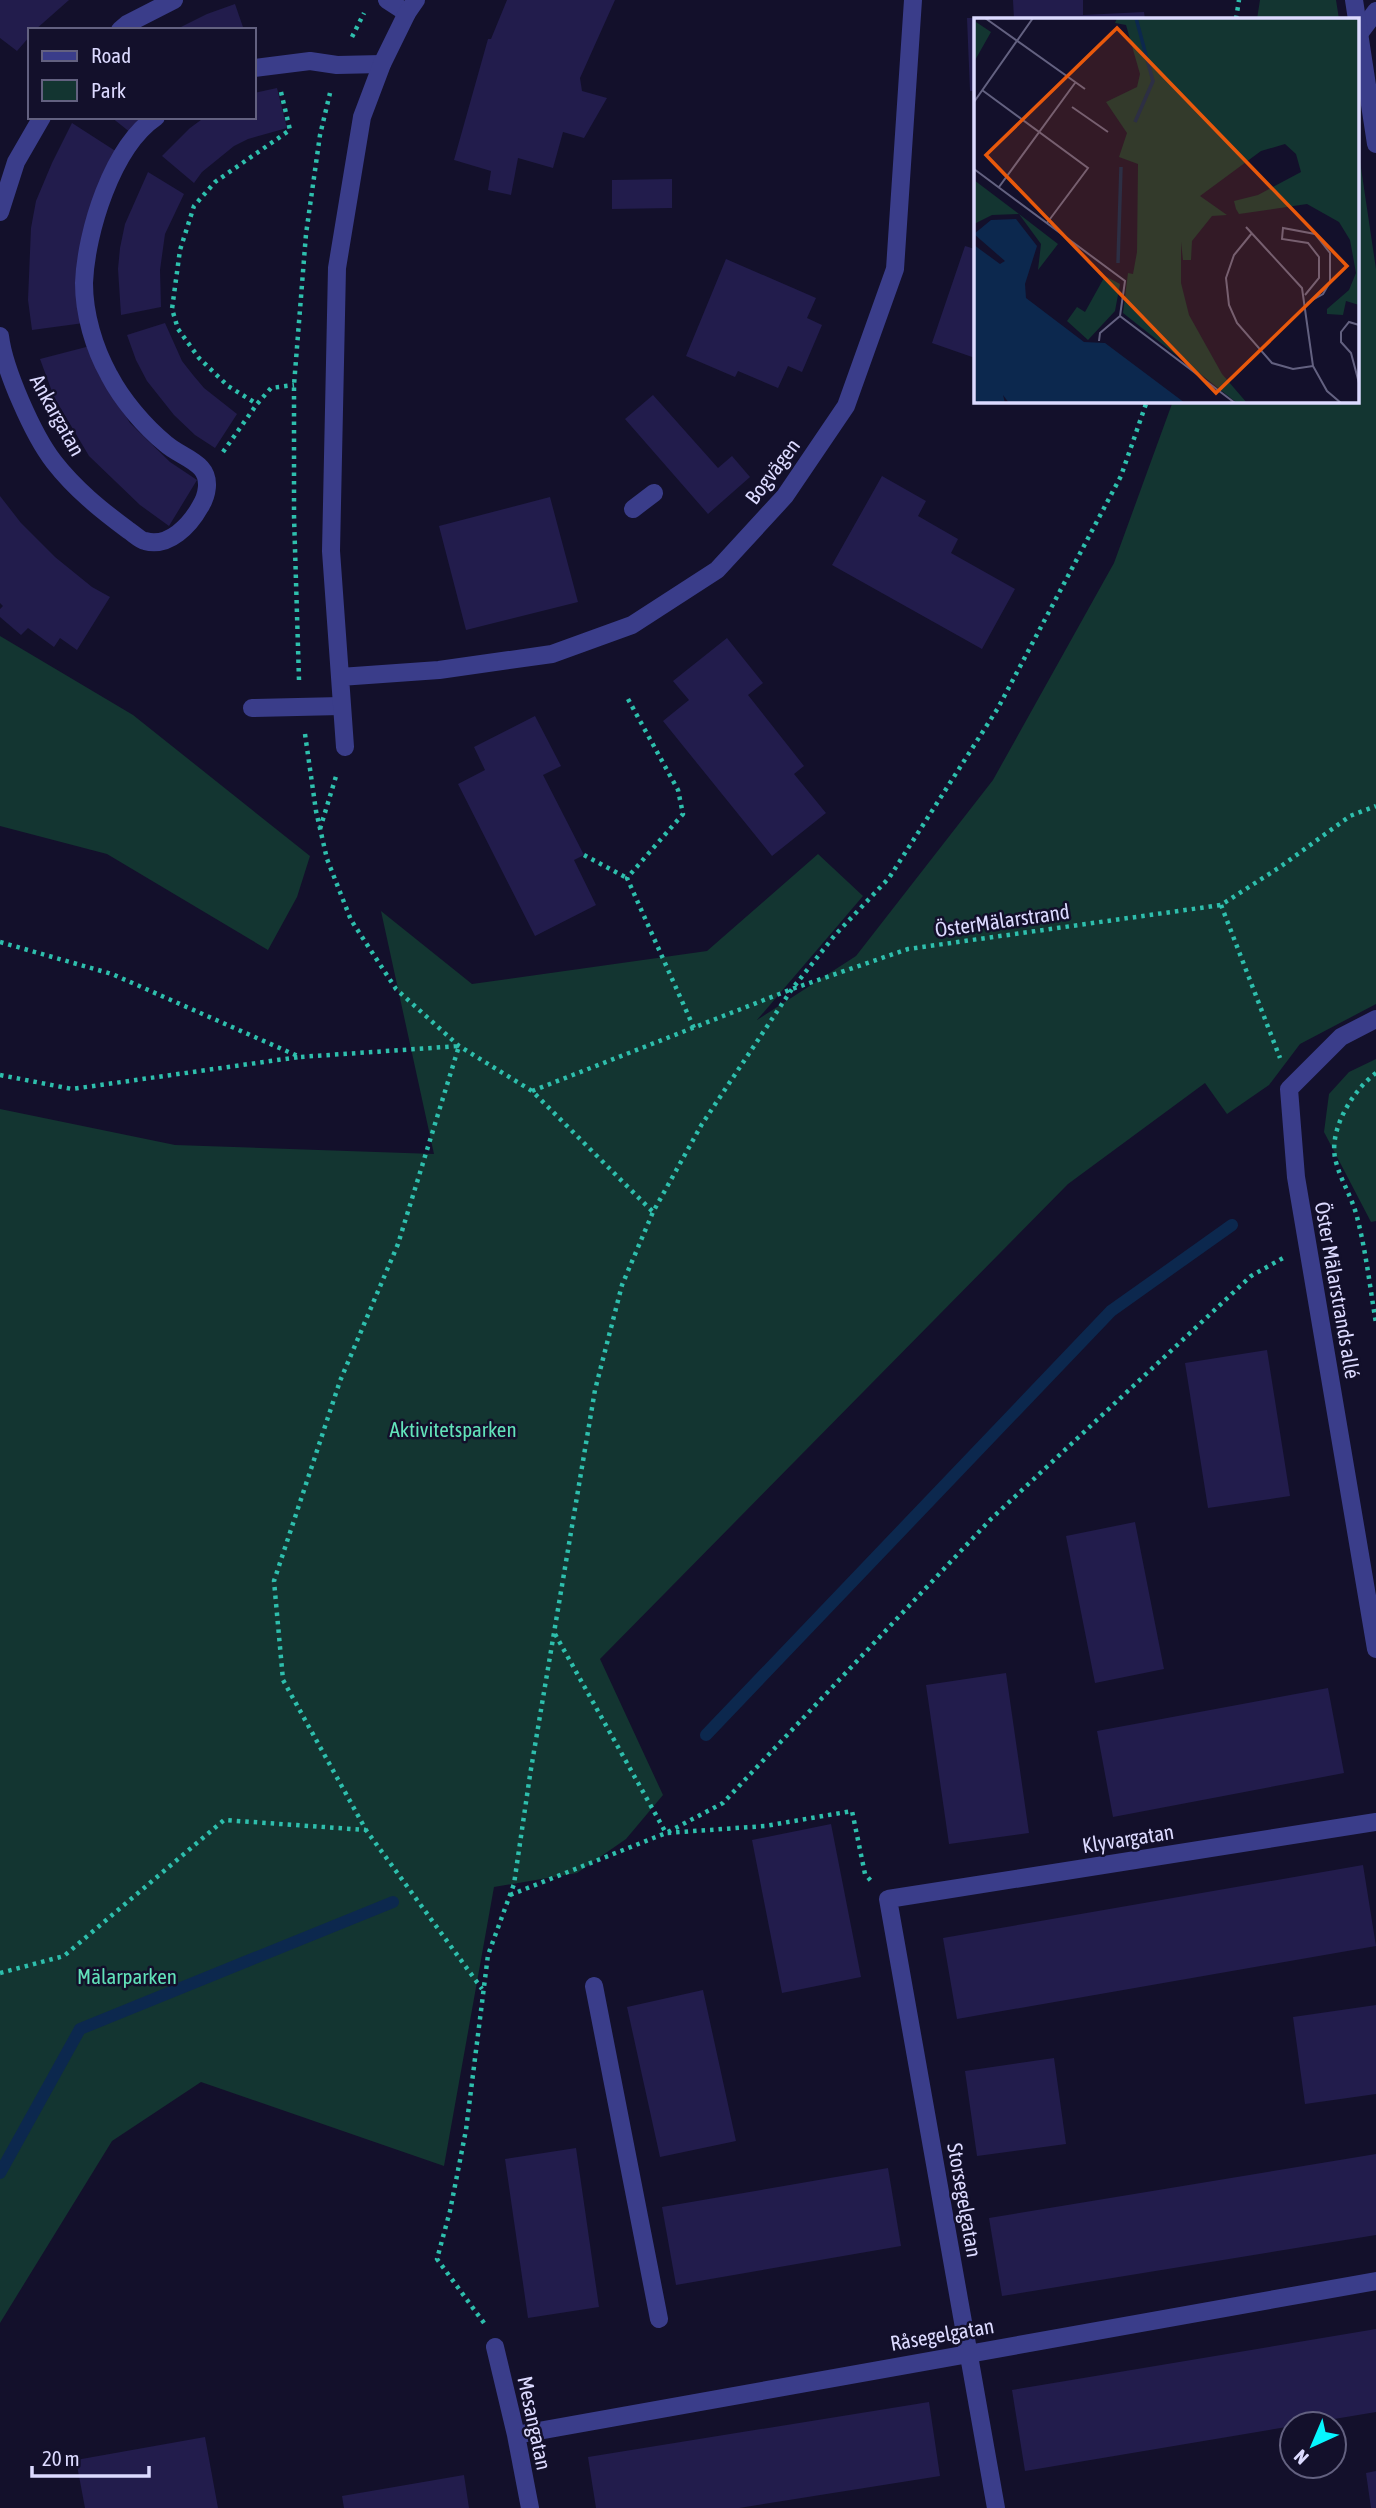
<svg xmlns="http://www.w3.org/2000/svg" width="1376" height="2508" font-family="'Asap Condensed',sans-serif">
	<style>
		.green { fill: #133531 }
		.lines { fill: none; stroke-linecap: round; stroke-linejoin: round }
		.stream { stroke: #0c284e; stroke-width: 12 }
		.building { fill: #221c4c }
		.path { stroke: #2ebfad; stroke-width: 4.5; stroke-dasharray: 3.5 5; stroke-linecap: butt }
		.service { stroke: #3a3d8a; stroke-width: 18 }
		.minor { stroke: #3a3d8a; stroke-width: 18 }
		.labels { text-anchor: middle; dominant-baseline: central; stroke-width: 5; stroke-linejoin: round; paint-order: stroke }
		.street-label { font-size: 21px; fill: #dcdaff; stroke: #13102b }
		.park-label { font-size: 21px; fill: #62e3ba; stroke: #13102b }
		.inset-river { fill: none; stroke: #0c284e; stroke-width: 3.5 }
		.inset-road { fill: none; stroke: #636180; stroke-width: 2 }
		.view { fill: #e8590c; fill-opacity: 0.15; stroke: #e8590c; stroke-width: 3.5 }
		.inset-edge { fill: none; stroke: #dcdaff; stroke-width: 3.5 }
	</style>
	<rect width="100%" height="100%" fill="#13102b"/>
	<path class="green" d="M 1260,0 L 1336,0 L 1339,19 L 1257,19 Z
		M 1357,141 L 1376,269 L 1376,1004 L 1300,1044 L 1269,1085 L 1227,1114 L 1205,1083 L 1068,1184 L 600,1659 L 663,1795 L 626,1839 L 577,1873 L 494,1887 L 444,2166 L 201,2082 L 112,2141 L 0,2323 L 0,1109 L 175,1145 L 434,1154 L 381,911 L 472,984 L 707,951 L 818,854 L 863,896 L 757,1020 L 856,956 L 993,780 L 1114,563 L 1173,401 L 1357,401 Z
		M 0,636 L 133,715 L 310,856 L 297,897 L 268,950 L 107,854 L 0,826 Z
		M 1376,1059 L 1376,1221 L 1371,1222 L 1324,1132 L 1329,1094 L 1349,1072 Z"/>
	<g class="lines">
		<path class="stream" d="M 706,1735 L 1111,1311 L 1232,1225
			M 0,2173 L 80,2029 L 393,1902"/>
	</g>
	<path class="building" d="M 0,0 L 69,0 L 35,30 L 30,30 L 30,36 L 17,51 L 0,38 Z
		M 507,0 L 615,0 L 580,78 L 582,91 L 607,98 L 584,138 L 563,132 L 553,168 L 518,158 L 511,195 L 488,190 L 491,171 L 454,160 L 488,39 L 491,39 Z
		M 1013,0 L 1083,0 L 1083,15 L 1144,12 L 1145,19 L 1014,19 Z
		M 235,4 L 244,30 L 175,30 L 207,14 Z
		M 967,18 L 975,18 L 975,91 L 970,91 Z
		M 277,88 L 287,128 L 248,139 L 234,146 L 202,172 L 194,183 L 162,156 L 190,128 L 205,117 L 254,117 L 254,93 Z
		M 111,117 L 145,117 L 131,133 Z
		M 72,123 L 117,152 L 103,177 L 84,323 L 32,330 L 28,300 L 31,228 L 36,201 L 52,163 Z
		M 148,172 L 184,194 L 165,234 L 160,270 L 161,307 L 121,315 L 118,269 L 120,248 L 125,224 Z
		M 672,179 L 672,208 L 612,209 L 612,180 Z
		M 965,246 L 975,249 L 975,358 L 932,343 Z
		M 726,259 L 816,298 L 807,318 L 822,325 L 802,372 L 788,366 L 778,388 L 738,371 L 735,377 L 686,356 Z
		M 165,323 L 182,361 L 193,375 L 204,388 L 237,414 L 215,448 L 195,435 L 174,415 L 147,381 L 136,360 L 127,335 Z
		M 90,346 L 119,405 L 130,423 L 170,462 L 197,480 L 169,526 L 140,505 L 89,456 L 54,397 L 40,359 Z
		M 653,395 L 718,468 L 732,456 L 750,477 L 708,514 L 625,419 Z
		M 882,476 L 926,501 L 918,516 L 958,539 L 951,553 L 1015,589 L 982,649 L 832,565 Z
		M 0,496 L 21,523 L 55,557 L 92,587 L 110,597 L 77,650 L 60,638 L 54,647 L 28,628 L 21,635 L 0,617 L 0,609 L 3,606 L 0,603 Z
		M 550,497 L 578,602 L 466,630 L 439,526 Z
		M 727,638 L 763,683 L 748,695 L 804,766 L 794,774 L 826,813 L 772,856 L 663,721 L 689,700 L 673,681 Z
		M 535,716 L 561,766 L 543,775 L 584,855 L 574,860 L 596,905 L 535,936 L 458,784 L 485,770 L 474,747 Z
		M 1267,1350 L 1290,1496 L 1208,1508 L 1185,1363 Z
		M 1135,1522 L 1164,1669 L 1095,1683 L 1066,1536 Z
		M 1006,1673 L 1029,1833 L 949,1844 L 926,1685 Z
		M 1328,1688 L 1344,1773 L 1113,1817 L 1097,1731 Z
		M 831,1824 L 861,1977 L 782,1993 L 752,1840 Z
		M 1363,1865 L 1376,1946 L 957,2019 L 943,1938 Z
		M 703,1990 L 736,2141 L 660,2157 L 627,2007 Z
		M 1376,2005 L 1376,2094 L 1305,2104 L 1293,2017 Z
		M 1054,2058 L 1066,2144 L 977,2156 L 965,2071 Z
		M 576,2148 L 599,2307 L 528,2318 L 505,2159 Z
		M 1376,2154 L 1376,2235 L 1002,2296 L 989,2218 Z
		M 888,2168 L 901,2246 L 676,2285 L 662,2207 Z
		M 1376,2329 L 1376,2412 L 1025,2471 L 1012,2390 Z
		M 929,2402 L 940,2476 L 739,2508 L 596,2508 L 588,2457 Z
		M 205,2437 L 218,2508 L 85,2508 L 76,2460 Z
		M 1376,2471 L 1376,2508 L 1371,2508 L 1366,2473 Z
		M 464,2475 L 469,2508 L 344,2508 L 342,2496 Z"/>
	<g class="lines">
		<path class="path" d="M 1236,19 L 1239,0
			M 352,37 L 364,13
			M 281,92 L 290,130 L 215,182 L 194,206 L 180,250 L 172,309 L 178,329 L 199,358 L 228,386 L 257,404 L 271,388 L 294,385
			M 223,452 L 257,404
			M 299,680 L 294,516 L 294,385 L 306,234 L 320,135 L 330,93
			M 628,699 L 678,790 L 683,814 L 627,878 L 694,1028
			M 305,734 L 316,811 L 327,859 L 351,920 L 396,989 L 459,1046 L 532,1091 L 653,1212
			M 320,829 L 337,773
			M 584,855 L 627,878
			M 1221,905 L 1280,1058
			M 0,942 L 112,974 L 300,1057 L 459,1046 L 398,1244 L 340,1381 L 274,1581 L 283,1680 L 366,1830 L 482,1989
			M 1376,1073 C 1353,1090 1327,1131 1336,1162 C 1341,1181 1352,1197 1357,1217 C 1366,1251 1370,1288 1376,1323
			M 0,1075 L 72,1089 L 299,1057
			M 532,1091 L 792,989 L 908,949 L 1221,905 L 1280,867 L 1350,816 L 1376,806
			M 555,1634 L 666,1833 L 765,1826 L 852,1811 L 865,1874 L 871,1881
			M 510,1895 L 666,1833 L 723,1803 L 991,1519 L 1251,1276 L 1283,1258
			M 0,1973 L 64,1956 L 224,1820 L 366,1830
			M 484,2323 L 437,2259 L 450,2211 L 466,2130 L 488,1955 L 514,1884 L 530,1775 L 595,1390 L 622,1285 L 653,1212 L 702,1124 L 792,989 L 835,935 L 889,878 L 998,708 L 1121,476 L 1147,401"/>
		<path class="service" d="M 387,0 L 407,13
			M 120,30 L 127,24 L 174,0
			M 1359,34 L 1376,11
			M 254,68 L 310,61 L 337,65 L 382,64
			M 0,212 L 16,162 L 42,117
			M 0,336 C 4,369 33,435 54,462 C 75,489 101,510 128,530 C 133,533 140,540 145,541 C 169,548 190,525 200,507 C 207,496 211,479 201,468 C 192,458 176,453 166,444 C 144,426 122,400 109,375 C 94,348 84,314 84,283 C 86,232 112,147 156,117
			M 633,509 L 654,493
			M 252,708 L 341,706
			M 594,1986 L 659,2319"/>
		<path class="minor" d="M 1354,0 L 1376,144
			M 340,677 L 439,670 L 552,654 L 632,625 L 717,570 L 785,496 L 846,406 L 895,269 L 913,0
			M 345,747 L 331,551 L 337,268 L 362,117 L 382,64 L 407,13 L 416,0
			M 1376,1019 L 1341,1037 L 1289,1089 L 1296,1177 L 1376,1649
			M 495,2347 L 516,2435 L 530,2508
			M 516,2435 L 1376,2281
			M 996,2508 L 888,1899 L 1376,1822"/>
	</g>
	<g class="labels">
		<g class="street-label">
			<text transform="translate(58 415) rotate(61)">Ankargatan</text>
			<text transform="translate(772 471) rotate(-53)">Bogvägen</text>
			<text transform="translate(1002 920) rotate(-8)">ÖsterMälarstrand</text>
			<text transform="translate(1338 1290) rotate(80)">Öster Mälarstrands allé</text>
			<text transform="translate(1128 1838) rotate(-9)">Klyvargatan</text>
			<text transform="translate(965 2200) rotate(80)">Storsegelgatan</text>
			<text transform="translate(942 2334) rotate(-10)">Råsegelgatan</text>
			<text transform="translate(535 2423) rotate(78)">Mesangatan</text>
		</g>
		<g class="park-label">
			<text x="453" y="1429">Aktivitetsparken</text>
			<text x="127" y="1976">Mälarparken</text>
		</g>
	</g>
	<g transform="translate(974 18)">
		<rect width="385" height="385" fill="#13102b"/>
		<path d="M 143,0 L 385,0 L 385,287 L 372,283 L 369,297 L 353,296 L 353,291 L 375,272 L 382,255 L 376,222 L 365,204 L 333,186 L 265,196 L 262,191 L 260,183 L 284,177 L 327,154 L 322,136 L 311,126 L 287,133 L 226,178 L 253,197 L 238,198 L 218,223 L 217,242 L 209,242 L 207,224 L 207,265 L 215,297 L 248,356 L 273,385 L 263,385 L 149,295 L 154,255 L 159,256 L 163,234 L 164,146 L 145,139 L 153,115 L 132,84 L 163,69 L 166,56 L 152,7 L 141,5 ZM 2,4 L 17,14 L 0,44 L 0,7 ZM 0,162 L 45,196 L 84,226 L 64,252 L 67,226 L 45,196 L 18,197 L 0,206 ZM 131,258 L 146,266 L 141,293 L 114,322 L 93,303 L 103,289 L 111,294 Z" fill="#133531"/>
		<path d="M 42,201 L 63,228 L 51,266 L 52,280 L 110,324 L 131,325 L 211,385 L 35,385 L 29,377 L 31,385 L 2,385 L 0,227 L 26,246 L 31,243 L 0,216 L 17,202 Z" fill="#0c284e"/>
		<path class="inset-river" d="M 161,104 L 179,63 L 162,0M 144,245 L 147,149"/>
		<path class="inset-road" d="M 11,0 L 111,71M 8,72 L 114,150 L 73,205M 0,84 L 59,0M 98,89 L 134,114M 0,151 L 151,263 L 146,298 L 261,385M 25,169 L 101,65M 272,209 L 328,270 L 339,348 L 353,373 L 367,385M 278,215 L 260,237 L 252,260 L 255,287 L 263,305 L 298,345 L 319,351 L 339,348M 331,277 L 345,260 L 345,239 L 334,225 L 308,221 L 309,210 L 341,216 L 356,235 L 356,264 L 349,276 L 333,285M 385,307 L 375,304 L 367,314 L 367,324 L 377,335 L 385,365M 125,323 L 126,315 L 146,298"/>
		<path class="view" d="M 143,10 L 373,248 L 242,375 L 12,137 Z"/>
		<rect width="385" height="385" class="inset-edge"/>
	</g>
	<rect x="28" y="28" width="228" height="91" fill="#13102b" stroke="#636180" stroke-width="2"/>
	<rect x="42" y="51" width="35" height="10" fill="#3a3d8a" stroke="#636180" stroke-width="2"/>
	<text x="91" y="63" font-size="21" fill="#dcdaff">Road</text>
	<rect x="42" y="80" width="35" height="21" fill="#133531" stroke="#636180" stroke-width="2"/>
	<text x="91" y="98" font-size="21" fill="#dcdaff">Park</text>
	<g transform="translate(1313 2445) rotate(224)"><circle r="33" fill="#13102b" stroke="#636180" stroke-width="2"/>
	<path d="M0-5L12 26L0 18L-12 26Z" fill="#06f7ff"/>
	<text y="-10" font-size="19" font-weight="bold" text-anchor="middle" fill="#dcdaff">N</text>
	</g>
	<path d="M32 2466v10h117v-10" fill="none" stroke="#dcdaff" stroke-width="3.5"/>
	<text x="42" y="2466" font-size="21" fill="#dcdaff" stroke="#13102b" stroke-width="5" paint-order="stroke">20 m</text>
</svg>
